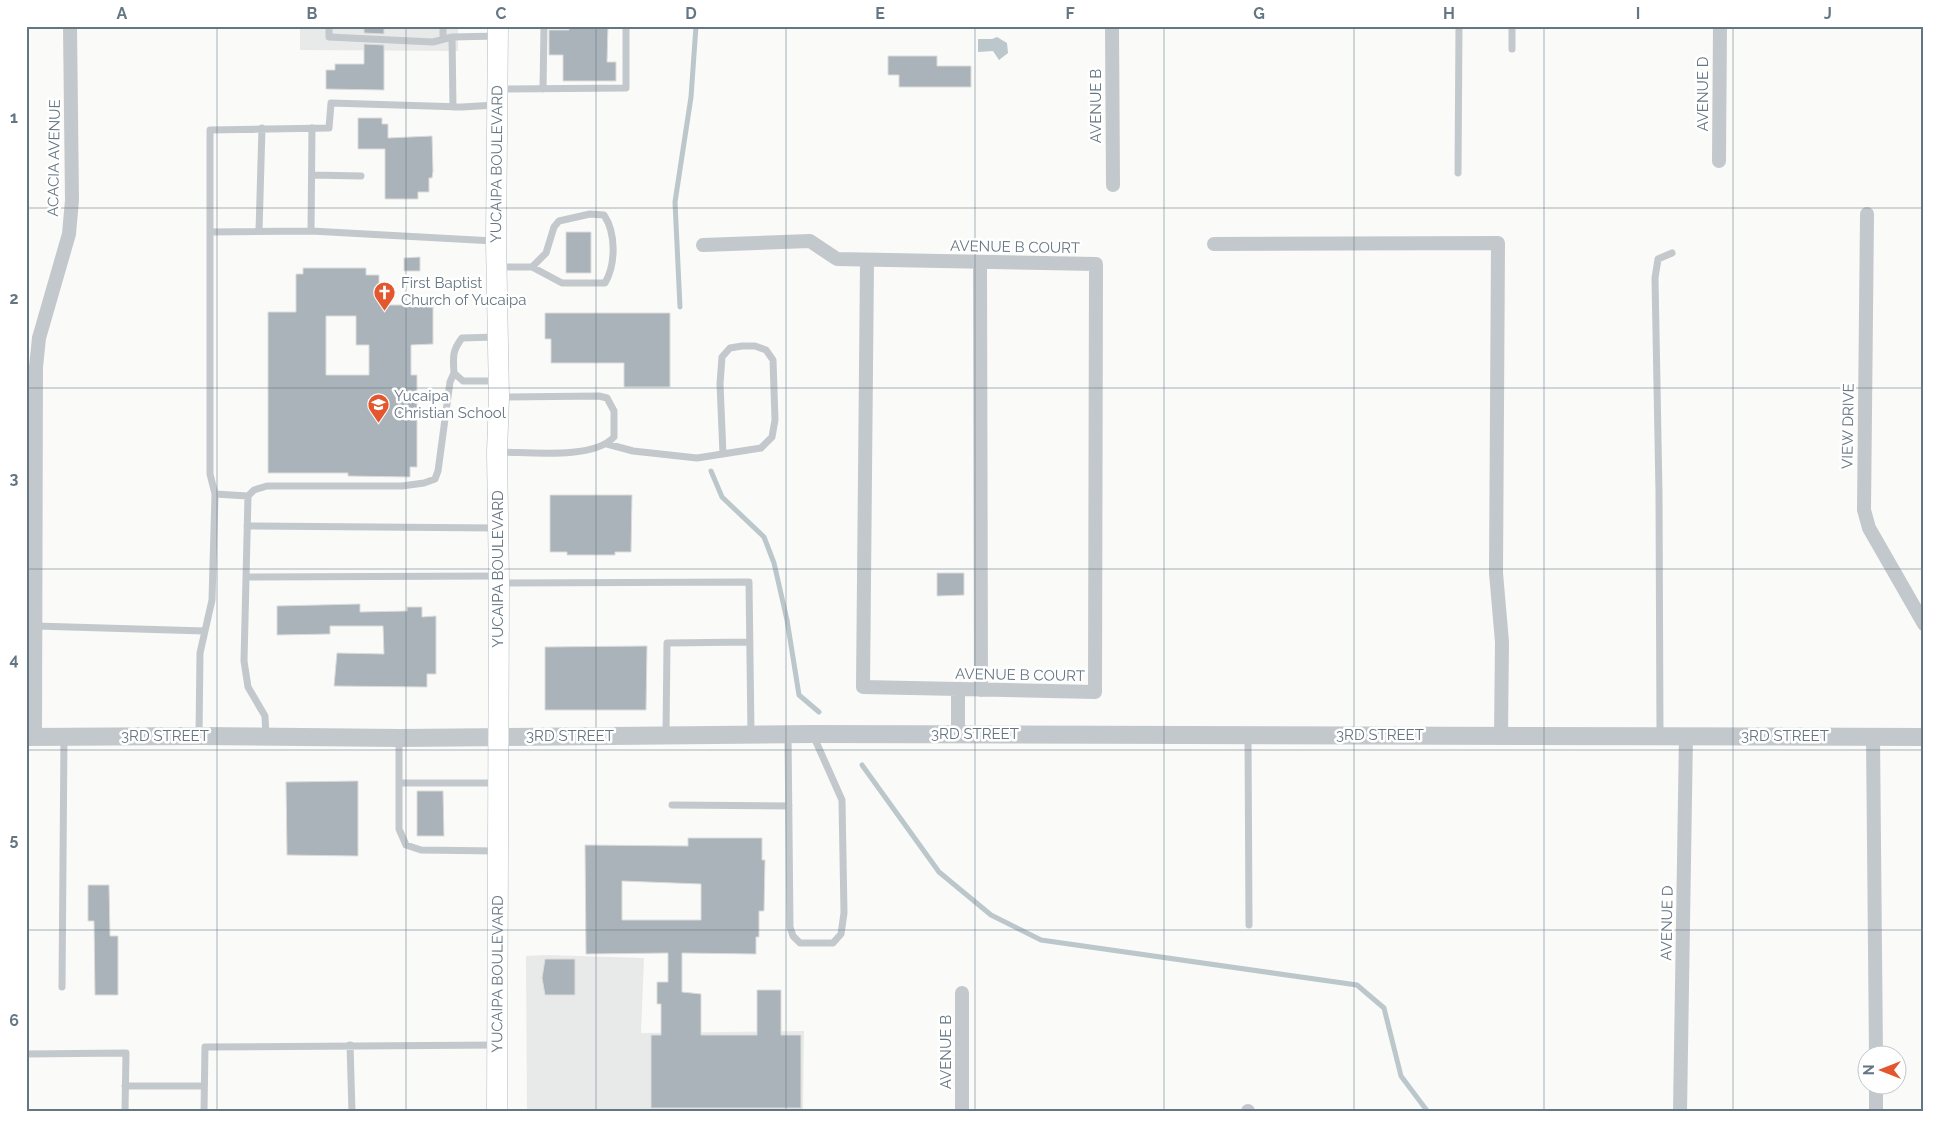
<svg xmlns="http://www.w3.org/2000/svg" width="1950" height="1138" font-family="Raleway,sans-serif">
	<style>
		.built { fill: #e8e9e9 }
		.water { fill: #bbc7cb }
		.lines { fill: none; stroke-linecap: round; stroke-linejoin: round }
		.stream { stroke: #bbc7cb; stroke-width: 5 }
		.building { fill: #aab3b9; stroke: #dcdcda; fill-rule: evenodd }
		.secondary-casing { stroke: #b3babf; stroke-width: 21 }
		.service { stroke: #c3c8cc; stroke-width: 7 }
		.minor { stroke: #c3c8cc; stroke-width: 14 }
		.tertiary { stroke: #c3c8cc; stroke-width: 18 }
		.secondary { stroke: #fff; stroke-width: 20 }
		.grid { fill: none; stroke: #657683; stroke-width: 1; stroke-opacity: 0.55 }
		.labels { text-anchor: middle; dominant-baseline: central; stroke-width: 5; stroke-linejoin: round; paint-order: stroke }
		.street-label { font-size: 15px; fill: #657683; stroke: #fff }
		.poi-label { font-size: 15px; fill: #657683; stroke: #fff; text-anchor: start }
		.neatline { fill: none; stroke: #657683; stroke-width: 2 }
		.grid-label { font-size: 16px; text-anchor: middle; font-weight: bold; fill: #657683 }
	</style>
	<rect width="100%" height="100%" fill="#fafaf8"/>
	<path class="built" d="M 300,26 L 458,26 L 458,51 L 300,50 Z
		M 547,955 L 644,958 L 641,1033 L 804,1031 L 803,1112 L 527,1112 L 526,956 Z"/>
	<path class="water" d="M 997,37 L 1007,43 L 1008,53 L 999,60 L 993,51 L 978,52 L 978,39 L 992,39 Z"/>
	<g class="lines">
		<path class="stream" d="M 680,307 L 675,202 L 691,97 L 696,26
			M 711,471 L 722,497 L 764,537 L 774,563 L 787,620 L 799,695 L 819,712
			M 862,765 L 939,872 L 991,915 L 1041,940 L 1357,985 L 1384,1008 L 1401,1076 L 1428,1112"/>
	</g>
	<path class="building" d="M 364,26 L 384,26 L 384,34 L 364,33 Z
		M 569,26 L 608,26 L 607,62 L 616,62 L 616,81 L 563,81 L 563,55 L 549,55 L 549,30 L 569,30 Z
		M 364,44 L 384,45 L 384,90 L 326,89 L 326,70 L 335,70 L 335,64 L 364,64 Z
		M 888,56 L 937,56 L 937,66 L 971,66 L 971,87 L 899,87 L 899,75 L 888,75 Z
		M 358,118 L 382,118 L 382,124 L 388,124 L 388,138 L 432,136 L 433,171 L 432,178 L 429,178 L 429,192 L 418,192 L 418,199 L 385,199 L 385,149 L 358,149 Z
		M 566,232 L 591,232 L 591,273 L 566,273 Z
		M 420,257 L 420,271 L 404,271 L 404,258 Z
		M 303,268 L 366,268 L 366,275 L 379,275 L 379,293 L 384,305 L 433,305 L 433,344 L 411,345 L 411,375 L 417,375 L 417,467 L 410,467 L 410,477 L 348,476 L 348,473 L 268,473 L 268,312 L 296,312 L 296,274 L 303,274 ZM 326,316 L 356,316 L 356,345 L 369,345 L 369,375 L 326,375 Z
		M 545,313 L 670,313 L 670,387 L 624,387 L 624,363 L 551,363 L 551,339 L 545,339 Z
		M 550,495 L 632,495 L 631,552 L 615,552 L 615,555 L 567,555 L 567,552 L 550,552 Z
		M 937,573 L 964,573 L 964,595 L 937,596 Z
		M 360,604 L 360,612 L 407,611 L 407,607 L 422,607 L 422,617 L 436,616 L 436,674 L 427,674 L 427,687 L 334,686 L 337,653 L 384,654 L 383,626 L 330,626 L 330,634 L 277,635 L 277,606 Z
		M 647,646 L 646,710 L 545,710 L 545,647 Z
		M 358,781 L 358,856 L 287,855 L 286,782 Z
		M 417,791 L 443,791 L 444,836 L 417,836 Z
		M 688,838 L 762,838 L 762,860 L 765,860 L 764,911 L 759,911 L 759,937 L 756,937 L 756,954 L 682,953 L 682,992 L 701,994 L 701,1035 L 757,1035 L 757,990 L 781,990 L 781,1035 L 801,1035 L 801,1108 L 651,1108 L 651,1035 L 661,1035 L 661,1004 L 657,1004 L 657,982 L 668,982 L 668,953 L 586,954 L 585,845 L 688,846 ZM 622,881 L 701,884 L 701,920 L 622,920 Z
		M 88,885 L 109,885 L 110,936 L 118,936 L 118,995 L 95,995 L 94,921 L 88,921 Z
		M 545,959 L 575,959 L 575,995 L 545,995 L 542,978 Z"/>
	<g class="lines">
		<defs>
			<g id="secondary">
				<path id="s1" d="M 497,1112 L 499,583 L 497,452 L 499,397 L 496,241 L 498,26"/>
			</g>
		</defs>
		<use href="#secondary" class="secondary-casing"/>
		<path class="service" d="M 329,26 L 329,37 L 433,42 L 452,37 L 498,36
			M 452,37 L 453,107
			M 443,38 L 443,26
			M 1512,49 L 1512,26
			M 498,89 L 626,88 L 626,26
			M 543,89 L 544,26
			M 1458,173 L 1459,26
			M 312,175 L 361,176
			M 259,231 L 262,128
			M 311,231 L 312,128
			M 210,232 L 311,231 L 494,241
			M 498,267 L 532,267 L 562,283 L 605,283 C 616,264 616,233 604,215 L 590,214 L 559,221 L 554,227 L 546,253 L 532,267
			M 496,337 L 462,338 C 452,351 453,357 454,373 L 463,381 L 498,381
			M 607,444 L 633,451 L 697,458 L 761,448 L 772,437 L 775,420 L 773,360 L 766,350 L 755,346 L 742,346 L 730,348 L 722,357 L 720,384 L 723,454
			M 498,452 C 529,452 593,460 614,437 L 614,411 L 607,398 L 599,396 L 502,397
			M 215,494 L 248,496 L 244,661 L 248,687 L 265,716 L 266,737
			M 248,496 L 254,490 L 267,486 L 402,486 L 424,483 L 435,479 L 438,471 L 450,382 L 454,373
			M 247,526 L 497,528
			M 246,577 L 496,576
			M 499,583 L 749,582 L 751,734
			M 36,626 L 205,631
			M 788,734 L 790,927 L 793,936 L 800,943 L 833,943 L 841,934 L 844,913 L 842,800 L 813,735
			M 199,735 L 200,653 L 212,600 L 215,494 L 210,474 L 210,130 L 329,128 L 331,103 L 462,107 L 496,105
			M 666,735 L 667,643 L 750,642
			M 1248,735 L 1249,925
			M 1660,735 L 1659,493 L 1655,278 L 1658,259 L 1672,253
			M 399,738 L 399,829 L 406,845 L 421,850 L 496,851
			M 400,783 L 498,783
			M 672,805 L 789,806
			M 62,987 L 64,737
			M 350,1045 L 352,1112
			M 26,1054 L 126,1053 L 125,1112
			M 125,1086 L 203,1086
			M 204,1112 L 205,1047 L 497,1045"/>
		<path class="minor" d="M 1112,26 L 1113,185
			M 1719,161 L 1720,26
			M 1867,214 L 1864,510 L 1869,528 L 1924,624
			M 1214,244 L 1498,243 L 1496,573 L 1502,642 L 1501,735
			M 703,245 L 810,241 L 837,259 L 1096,264 L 1095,692 L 863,687 L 867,261
			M 980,262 L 981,690
			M 958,690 L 958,734
			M 35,737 L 36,367 L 39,338 L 69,234 L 72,200 L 70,26
			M 1873,737 L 1876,1056
			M 962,993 L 962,1112
			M 1876,1086 L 1876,1112
			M 1248,1111 L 1248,1112
			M 1680,1112 L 1686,735"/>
		<path class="tertiary" d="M 26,737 L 199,736 L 399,738 L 812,734 L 1924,737"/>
		<use href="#secondary" class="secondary"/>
	</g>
	<path class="grid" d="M 217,26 L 217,1112M 406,26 L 406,1112M 596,26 L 596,1112M 786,26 L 786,1112M 975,26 L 975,1112M 1164,26 L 1164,1112M 1354,26 L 1354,1112M 1544,26 L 1544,1112M 1733,26 L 1733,1112M 26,208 L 1924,208M 26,388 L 1924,388M 26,569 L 1924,569M 26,750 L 1924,750M 26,930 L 1924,930"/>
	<defs>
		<symbol id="church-pin" viewBox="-11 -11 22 30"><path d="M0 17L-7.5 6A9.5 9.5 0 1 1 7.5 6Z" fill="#e4572e" stroke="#fff"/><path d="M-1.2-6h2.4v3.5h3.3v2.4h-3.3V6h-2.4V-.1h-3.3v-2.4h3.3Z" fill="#fff"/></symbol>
		<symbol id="school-pin" viewBox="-11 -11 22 30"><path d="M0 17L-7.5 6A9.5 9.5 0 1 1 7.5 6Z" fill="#e4572e" stroke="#fff"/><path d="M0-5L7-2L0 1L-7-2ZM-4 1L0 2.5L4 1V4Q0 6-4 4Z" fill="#fff"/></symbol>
	</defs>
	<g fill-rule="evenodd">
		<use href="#church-pin" x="372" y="280" width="25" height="34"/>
		<use href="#school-pin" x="366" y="392" width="25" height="34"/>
	</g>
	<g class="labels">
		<g class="street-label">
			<text transform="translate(1703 94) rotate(-90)">AVENUE D</text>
			<text transform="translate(1096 106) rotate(-90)">AVENUE B</text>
			<text transform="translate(54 158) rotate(-89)">ACACIA AVENUE</text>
			<text stroke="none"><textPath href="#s1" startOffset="948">YUCAIPA BOULEVARD</textPath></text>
			<text transform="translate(1015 247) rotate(1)">AVENUE B COURT</text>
			<text transform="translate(1848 426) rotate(-89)">VIEW DRIVE</text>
			<text transform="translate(498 569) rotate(-90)">YUCAIPA BOULEVARD</text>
			<text transform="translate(1020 675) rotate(1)">AVENUE B COURT</text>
			<text x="975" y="734">3RD STREET</text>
			<text x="1380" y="735">3RD STREET</text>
			<text x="165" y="736">3RD STREET</text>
			<text x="570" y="736">3RD STREET</text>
			<text x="1785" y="736">3RD STREET</text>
			<text transform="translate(1667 923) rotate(-89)">AVENUE D</text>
			<text stroke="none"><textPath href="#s1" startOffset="138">YUCAIPA BOULEVARD</textPath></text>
			<text transform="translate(946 1052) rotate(-90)">AVENUE B</text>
		</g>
		<g class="poi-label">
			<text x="401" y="283">First Baptist<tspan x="401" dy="17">Church of Yucaipa</tspan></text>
			<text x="394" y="396">Yucaipa<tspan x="394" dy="17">Christian School</tspan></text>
		</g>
	</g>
	<rect width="1950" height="1138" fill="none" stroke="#ffffff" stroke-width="55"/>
	<g transform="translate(1882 1070) rotate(270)"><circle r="24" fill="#ffffff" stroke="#c1c8cd"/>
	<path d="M0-4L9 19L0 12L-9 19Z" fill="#e4572e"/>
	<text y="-8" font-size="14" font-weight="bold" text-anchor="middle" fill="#657683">N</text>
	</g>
	<rect x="28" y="28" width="1894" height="1082" class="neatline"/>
	<g class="grid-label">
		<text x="122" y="19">A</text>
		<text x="312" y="19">B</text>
		<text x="501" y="19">C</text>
		<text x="691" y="19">D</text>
		<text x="880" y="19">E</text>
		<text x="1070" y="19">F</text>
		<text x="1259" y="19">G</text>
		<text x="1449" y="19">H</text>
		<text x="1638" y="19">I</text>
		<text x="1828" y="19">J</text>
		<text x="14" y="123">1</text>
		<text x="14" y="304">2</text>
		<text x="14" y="484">3</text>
		<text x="14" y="665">4</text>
		<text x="14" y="845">5</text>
		<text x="14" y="1026">6</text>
	</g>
</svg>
